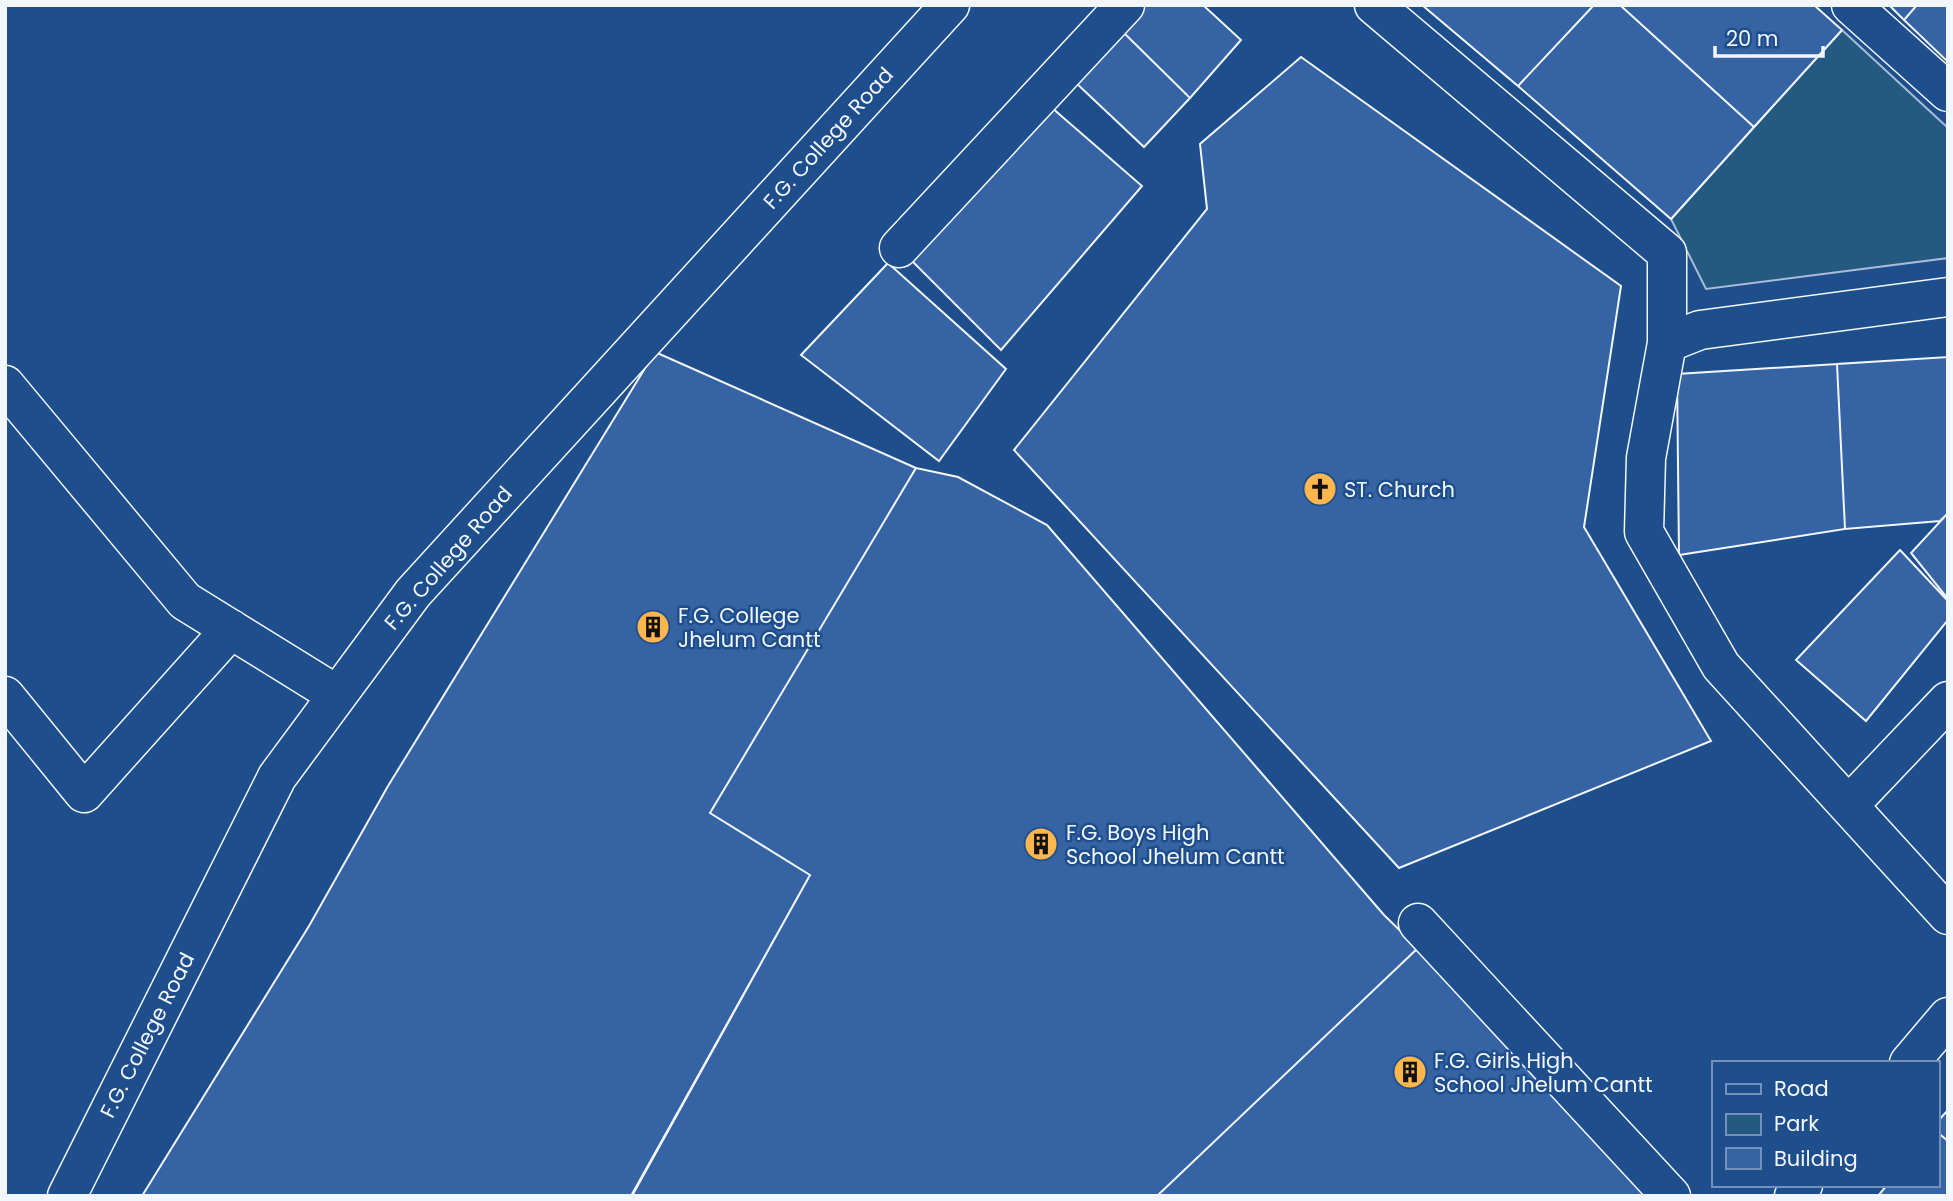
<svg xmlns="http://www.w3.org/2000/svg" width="1953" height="1201" font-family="Poppins,sans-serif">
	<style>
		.green { fill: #245a82; stroke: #a8bbd7; stroke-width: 2 }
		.building { fill: #3563a3; stroke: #f2f6ff; stroke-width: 2 }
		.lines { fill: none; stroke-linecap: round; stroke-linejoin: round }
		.minor-casing { stroke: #f2f6ff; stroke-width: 41 }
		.minor { stroke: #1f4e8c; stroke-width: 38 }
		.labels { text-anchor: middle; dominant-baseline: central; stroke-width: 5; stroke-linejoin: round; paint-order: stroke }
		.street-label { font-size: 21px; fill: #f2f6ff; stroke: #1f4e8c }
		.poi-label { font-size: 21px; fill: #f2f6ff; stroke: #1f4e8c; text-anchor: start }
	</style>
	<rect width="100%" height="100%" fill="#1f4e8c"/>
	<path class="green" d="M 1842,30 L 1948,128 L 1948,258 L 1706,289 L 1671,219 Z"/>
	<path class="building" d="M 1145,5 L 1203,5 L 1241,40 L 1190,98 L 1122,31 Z
		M 1422,5 L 1594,5 L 1518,86 Z
		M 1594,5 L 1620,5 L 1754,127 L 1671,219 L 1518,86 Z
		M 1620,5 L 1814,5 L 1842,30 L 1754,127 Z
		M 1889,5 L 1917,5 L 1904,20 Z
		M 1917,5 L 1948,5 L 1948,62 L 1904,20 Z
		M 1122,31 L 1190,98 L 1144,147 L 1075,82 Z
		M 1301,57 L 1621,286 L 1584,527 L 1711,741 L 1399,868 L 1014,450 L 1207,209 L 1200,144 Z
		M 1051,107 L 1142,186 L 1001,350 L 912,261 Z
		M 888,263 L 1006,369 L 939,461 L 801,355 Z
		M 655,352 L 916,468 L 710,813 L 810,875 L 631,1196 L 142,1196 L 309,926 L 388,786 Z
		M 1948,357 L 1948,513 L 1940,521 L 1845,529 L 1837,364 Z
		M 1837,364 L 1845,529 L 1679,555 L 1677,374 Z
		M 916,468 L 958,477 L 1047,525 L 1384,915 L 1418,948 L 1157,1196 L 632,1196 L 810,875 L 710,813 Z
		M 1948,513 L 1948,599 L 1911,553 Z
		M 1900,550 L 1948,601 L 1948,620 L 1866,721 L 1796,660 Z
		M 1418,948 L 1646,1196 L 1157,1196 Z
		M 1948,1110 L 1948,1141 L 1937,1132 L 1937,1122 Z
		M 1937,1132 L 1948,1141 L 1948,1196 L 1878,1196 L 1887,1185 L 1937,1185 Z"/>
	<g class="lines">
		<defs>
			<path id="minor" d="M 1374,5 L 1667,253 L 1667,343
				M 1851,5 L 1948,92
				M 899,248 L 1125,5
				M 1948,297 L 1700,330 L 1667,343 L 1646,458 L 1644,532 L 1721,666 L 1948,915
				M 5,385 L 185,601 L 337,695
				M 5,696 L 84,793 L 231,629
				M 1849,805 L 1948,701
				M 1418,923 L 1671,1196
				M 1909,1063 L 1948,1017
				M 67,1196 L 277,777 L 413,593 L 950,5
				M 1794,1196 L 1803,1185"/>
		</defs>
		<use href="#minor" class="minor-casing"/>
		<use href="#minor" class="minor"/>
	</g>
	<defs>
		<symbol id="church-disc" viewBox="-11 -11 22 22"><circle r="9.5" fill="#ffb74d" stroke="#1f4e8c"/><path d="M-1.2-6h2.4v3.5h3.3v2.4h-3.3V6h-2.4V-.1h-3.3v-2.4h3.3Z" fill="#111"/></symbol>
		<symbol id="building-disc" viewBox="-11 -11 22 22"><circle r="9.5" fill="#ffb74d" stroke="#1f4e8c"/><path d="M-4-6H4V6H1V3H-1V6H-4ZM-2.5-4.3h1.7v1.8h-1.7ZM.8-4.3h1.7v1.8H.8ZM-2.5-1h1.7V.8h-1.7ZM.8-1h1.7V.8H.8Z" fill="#111"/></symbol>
	</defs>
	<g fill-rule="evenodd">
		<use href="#church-disc" x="1301" y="470" width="38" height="38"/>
		<use href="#building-disc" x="634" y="608" width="38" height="38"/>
		<use href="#building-disc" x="1022" y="825" width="38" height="38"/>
		<use href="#building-disc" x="1391" y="1053" width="38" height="38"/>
	</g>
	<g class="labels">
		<g class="street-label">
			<text transform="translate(828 138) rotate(-48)">F.G. College Road</text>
			<text transform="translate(448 558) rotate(-49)">F.G. College Road</text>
			<text transform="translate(147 1035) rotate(-63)">F.G. College Road</text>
		</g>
		<g class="poi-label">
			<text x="1344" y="489">ST. Church</text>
			<text x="678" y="615">F.G. College<tspan x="678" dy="24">Jhelum Cantt</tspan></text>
			<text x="1066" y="832">F.G. Boys High<tspan x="1066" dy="24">School Jhelum Cantt</tspan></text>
			<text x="1434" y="1060">F.G. Girls High<tspan x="1434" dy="24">School Jhelum Cantt</tspan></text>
		</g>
	</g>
	<rect width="1953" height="1201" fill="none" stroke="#f2f6ff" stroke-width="14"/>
	<rect x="1712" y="1061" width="228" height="126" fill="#1f4e8c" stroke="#7391ba" stroke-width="2"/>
	<rect x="1726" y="1084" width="35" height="10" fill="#1f4e8c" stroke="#7391ba" stroke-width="2"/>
	<text x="1774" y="1096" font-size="21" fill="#f2f6ff">Road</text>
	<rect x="1726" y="1114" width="35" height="21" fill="#245a82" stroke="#7391ba" stroke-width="2"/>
	<text x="1774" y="1131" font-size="21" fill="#f2f6ff">Park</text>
	<rect x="1726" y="1148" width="35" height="21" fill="#3563a3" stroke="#7391ba" stroke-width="2"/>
	<text x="1774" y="1166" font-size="21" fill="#f2f6ff">Building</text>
	<path d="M1715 46v10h108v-10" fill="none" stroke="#f2f6ff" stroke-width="3.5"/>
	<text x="1726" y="46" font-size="21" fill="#f2f6ff" stroke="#1f4e8c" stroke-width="5" paint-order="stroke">20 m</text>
</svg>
